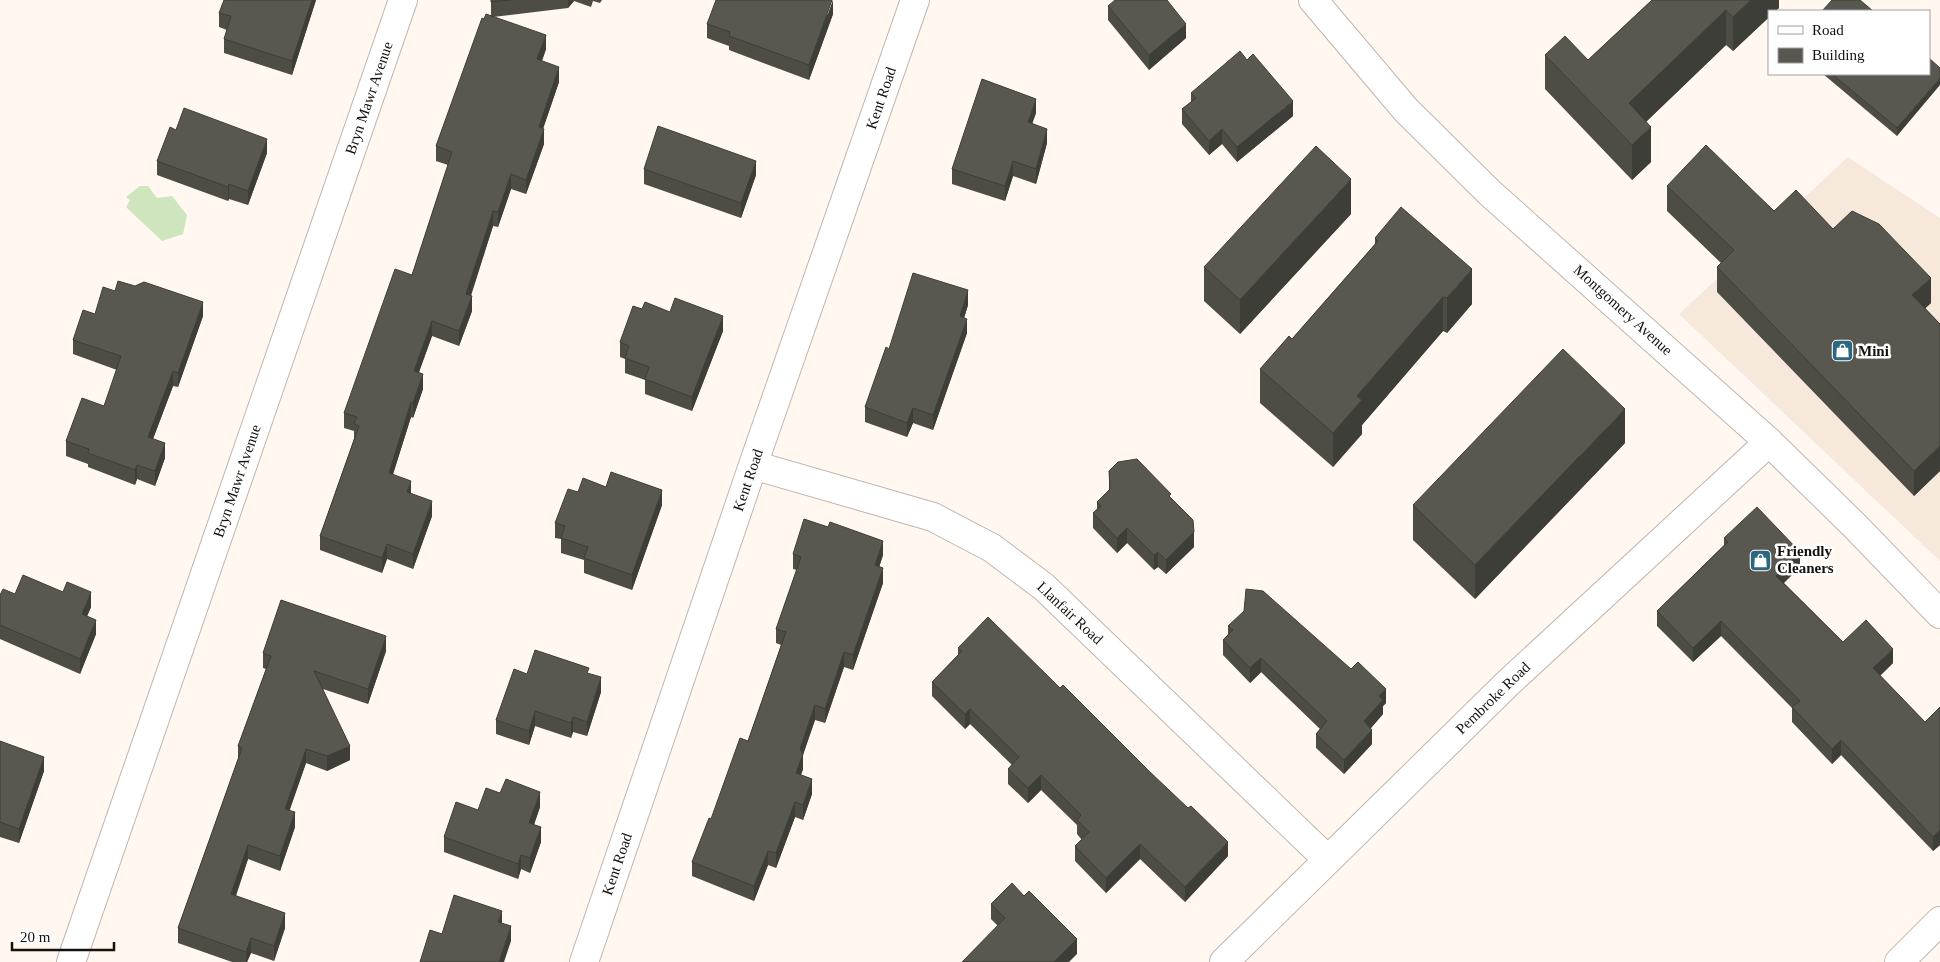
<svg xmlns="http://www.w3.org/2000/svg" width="1940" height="962" font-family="Georgia,serif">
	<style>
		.built { fill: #f6e9dc }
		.water { fill: #cee5be }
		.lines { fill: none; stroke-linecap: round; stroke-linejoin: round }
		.minor-casing { stroke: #beb6af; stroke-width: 30 }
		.primary-casing { stroke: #beb6af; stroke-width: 30 }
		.minor { stroke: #fff; stroke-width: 28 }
		.primary { stroke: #fff; stroke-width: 28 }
		.wall { fill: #4d4c45 }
		.shaded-wall { fill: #3e3e38 }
		.building { fill: #595850; stroke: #3e3e38 }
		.labels { text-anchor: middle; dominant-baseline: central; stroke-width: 5; stroke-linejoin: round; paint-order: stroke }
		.street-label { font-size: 15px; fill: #13100e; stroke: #fff }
		.poi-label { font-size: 15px; font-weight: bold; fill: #13100e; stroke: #fff; text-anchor: start }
	</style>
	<rect width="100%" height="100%" fill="#fff7f0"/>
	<path class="built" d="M 1848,157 L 1940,218 L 1940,561 L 1679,314 Z"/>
	<path class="water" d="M 140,186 L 148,186 L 157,198 L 172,196 L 187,215 L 183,234 L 162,241 L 126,207 L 130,200 L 126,197 Z"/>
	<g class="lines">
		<defs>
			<path id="minor" d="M 753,465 L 933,517 L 992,548 L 1044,587 L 1327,859
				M 71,962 L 403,0
				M 584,962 L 753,465 L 915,0
				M 1224,962 L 1508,683 L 1769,442
				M 1899,962 L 1940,921"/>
			<path id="primary" d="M 1313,0 L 1406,110 L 1490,193 L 1769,442 L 1855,526 L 1940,614"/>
		</defs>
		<use href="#minor" class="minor-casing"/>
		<use href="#primary" class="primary-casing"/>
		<use href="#minor" class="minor"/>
		<use href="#primary" class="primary"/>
	</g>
	<path class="wall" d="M 316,0 L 292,75 L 224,53 L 224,39 L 227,30 L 219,27 L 219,13 Z
		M 491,0 L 602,0 L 600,3 L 593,1 L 591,7 L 574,1 L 568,8 L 493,17 L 546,49 L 542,61 L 559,82 L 543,128 L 544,144 L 526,194 L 511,189 L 498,227 L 493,226 L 471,296 L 472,311 L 459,346 L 432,336 L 419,372 L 423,389 L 413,418 L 411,417 L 393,474 L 432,516 L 413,569 L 387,559 L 382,573 L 320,550 L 320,536 L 354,439 L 354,431 L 344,428 L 344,413 L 412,275 L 448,165 L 436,161 L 436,146 L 484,19 L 491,16 Z
		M 1652,0 L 1779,0 L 1779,8 L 1733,51 L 1726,45 L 1646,122 L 1651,162 L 1632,180 L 1545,89 L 1545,55 L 1588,60 Z
		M 1108,6 L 1186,38 L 1149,70 L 1108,20 Z
		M 833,14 L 809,80 L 729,50 L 729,46 L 707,38 L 707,24 Z
		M 1823,74 L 1929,74 L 1897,136 Z
		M 1191,93 L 1293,116 L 1237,162 L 1222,144 L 1209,155 L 1182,124 L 1182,109 L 1191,102 Z
		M 1036,113 L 1032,123 L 1047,143 L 1036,184 L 1013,176 L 1005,201 L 952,184 L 952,169 Z
		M 176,130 L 267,153 L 248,205 L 229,199 L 228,201 L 157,175 L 157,161 Z
		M 644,169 L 756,175 L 741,218 L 644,184 Z
		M 1667,186 L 1774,211 L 1833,229 L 1931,303 L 1925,308 L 1940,324 L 1940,471 L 1914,496 L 1717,292 L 1717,267 L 1721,263 L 1667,211 Z
		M 1351,214 L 1240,334 L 1204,301 L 1204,267 Z
		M 1375,238 L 1472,304 L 1447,333 L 1443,331 L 1362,425 L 1362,434 L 1333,467 L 1260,403 L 1260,369 L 1292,339 L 1375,244 Z
		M 115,291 L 203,316 L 178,387 L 173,386 L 153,439 L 165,458 L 155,486 L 137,479 L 135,485 L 88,467 L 88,464 L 66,456 L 66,441 L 104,406 L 117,370 L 73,354 L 73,340 Z
		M 968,305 L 964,318 L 967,333 L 933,430 L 913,423 L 907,437 L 865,422 L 865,407 L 889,349 Z
		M 642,309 L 723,331 L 692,411 L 645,394 L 645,380 L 625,373 L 625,359 L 620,357 L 620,342 Z
		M 1625,443 L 1475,599 L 1413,540 L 1413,505 Z
		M 1109,471 L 1171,498 L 1194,547 L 1166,574 L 1158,567 L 1154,570 L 1127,543 L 1117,553 L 1093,528 L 1093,513 L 1097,509 L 1097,502 L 1109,490 Z
		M 606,487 L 662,505 L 632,590 L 584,573 L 584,560 L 561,553 L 561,539 L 555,538 L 555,523 L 578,492 Z
		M 1724,538 L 1800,567 L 1784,583 L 1843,642 L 1893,663 L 1880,676 L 1925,722 L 1940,707 L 1940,845 L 1933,851 L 1841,755 L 1832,764 L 1792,722 L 1792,708 L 1721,636 L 1693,662 L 1657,626 L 1657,611 L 1724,545 Z
		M 793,554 L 883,555 L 879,567 L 883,583 L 853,670 L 844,667 L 825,723 L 815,720 L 803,754 L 803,769 L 801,775 L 812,794 L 803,820 L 795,817 L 776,868 L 768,865 L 754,901 L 692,876 L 692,862 L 748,741 L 781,645 L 776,643 L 776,629 L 797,570 L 793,569 Z
		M 15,594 L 91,607 L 87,616 L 96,634 L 80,674 L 0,639 L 0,595 Z
		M 1228,626 L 1386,703 L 1383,706 L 1383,714 L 1371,728 L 1372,744 L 1344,774 L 1316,748 L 1316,734 L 1320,729 L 1261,672 L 1250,683 L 1223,655 L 1223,640 L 1228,634 Z
		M 958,648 L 1228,856 L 1185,902 L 1140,859 L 1106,893 L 1075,861 L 1075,846 L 1082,840 L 1077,834 L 1077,825 L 1041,790 L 1028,803 L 1008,784 L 1008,769 L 1012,765 L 970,724 L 965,729 L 932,696 L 932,682 L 958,655 Z
		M 386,651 L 368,704 L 323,689 L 350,760 L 327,771 L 306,763 L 289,810 L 295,827 L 280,871 L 248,859 L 236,896 L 285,928 L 274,961 L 251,953 L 247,962 L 232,962 L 178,943 L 178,928 L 238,759 L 238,746 L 266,669 L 263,668 L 263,653 Z
		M 527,674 L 589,674 L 601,692 L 587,736 L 573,732 L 571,738 L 535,726 L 529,745 L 496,734 L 496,720 Z
		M 0,741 L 44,771 L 19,843 L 0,837 Z
		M 540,807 L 534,825 L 541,842 L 530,873 L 521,869 L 518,879 L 444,852 L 444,837 L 478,810 Z
		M 991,904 L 1077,954 L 997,925 L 991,919 Z"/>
	<path class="shaded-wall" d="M 312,0 L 316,0 L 292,75 L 292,61 Z
		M 568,0 L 574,1 L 568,8 Z
		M 833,0 L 833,14 L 809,80 L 809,65 Z
		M 1751,0 L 1779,0 L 1779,8 L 1775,11 L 1769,11 L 1769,17 L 1733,51 L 1733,17 Z
		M 1726,10 L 1726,45 L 1629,138 L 1629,103 Z
		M 1186,24 L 1186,38 L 1149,70 L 1149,55 Z
		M 546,35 L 546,49 L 537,74 L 537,59 Z
		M 559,67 L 559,82 L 539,141 L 539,127 Z
		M 1940,78 L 1940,85 L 1897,136 L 1897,128 Z
		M 1036,99 L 1036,113 L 1028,136 L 1028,122 Z
		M 1293,101 L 1293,116 L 1237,162 L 1237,147 Z
		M 1651,127 L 1651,162 L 1632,180 L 1632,145 Z
		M 544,129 L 544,144 L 526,194 L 526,180 Z
		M 1047,129 L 1047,143 L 1036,184 L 1036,169 Z
		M 1222,129 L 1222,144 L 1209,155 L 1209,141 Z
		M 267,139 L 267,153 L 248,205 L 248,191 Z
		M 756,161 L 756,175 L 741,218 L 741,203 Z
		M 1013,161 L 1013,176 L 1005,201 L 1005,186 Z
		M 511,174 L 511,189 L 498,227 L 498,212 Z
		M 1351,179 L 1351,214 L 1240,334 L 1240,300 Z
		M 229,184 L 229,199 L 228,201 L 228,187 Z
		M 493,211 L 493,226 L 466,309 L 466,294 Z
		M 1472,269 L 1472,304 L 1447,333 L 1447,298 Z
		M 1931,278 L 1931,303 L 1912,321 L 1912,295 Z
		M 968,290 L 968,305 L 960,331 L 960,316 Z
		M 472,296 L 472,311 L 459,346 L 459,331 Z
		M 1443,297 L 1443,331 L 1362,425 L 1362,434 L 1333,467 L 1333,433 L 1357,396 Z
		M 203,302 L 203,316 L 178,387 L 178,373 Z
		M 723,316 L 723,331 L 692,411 L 692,397 Z
		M 967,319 L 967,333 L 933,430 L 933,415 Z
		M 432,321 L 432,336 L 414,386 L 414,371 Z
		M 173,371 L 173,386 L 148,452 L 148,437 Z
		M 423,374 L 423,389 L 413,418 L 413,403 Z
		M 411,402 L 411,417 L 389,487 L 389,473 Z
		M 913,408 L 913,423 L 907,437 L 907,423 Z
		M 1625,409 L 1625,443 L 1475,599 L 1475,565 Z
		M 165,443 L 165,458 L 155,486 L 155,471 Z
		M 1940,446 L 1940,471 L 1914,496 L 1914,471 Z
		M 137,465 L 137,479 L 135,485 L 135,470 Z
		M 411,481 L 411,496 L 407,492 Z
		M 662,490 L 662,505 L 632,590 L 632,575 Z
		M 432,501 L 432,516 L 413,569 L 413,554 Z
		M 1127,528 L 1127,543 L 1117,553 L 1117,538 Z
		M 1194,532 L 1194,547 L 1166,574 L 1166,560 Z
		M 883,541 L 883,555 L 875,580 L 875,565 Z
		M 387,544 L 387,559 L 382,573 L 382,558 Z
		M 1158,552 L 1158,567 L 1154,570 L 1154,555 Z
		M 1800,552 L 1800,567 L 1776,590 L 1776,576 Z
		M 883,568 L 883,583 L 853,670 L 853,655 Z
		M 91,592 L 91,607 L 82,628 L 82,614 Z
		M 96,620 L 96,634 L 80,674 L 80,659 Z
		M 1721,621 L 1721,636 L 1693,662 L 1693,648 Z
		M 386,636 L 386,651 L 368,704 L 368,689 Z
		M 1893,649 L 1893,663 L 1873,682 L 1873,668 Z
		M 844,652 L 844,667 L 825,723 L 825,709 Z
		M 1261,658 L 1261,672 L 1250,683 L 1250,668 Z
		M 601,677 L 601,692 L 587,736 L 587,722 Z
		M 1386,689 L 1386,703 L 1383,706 L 1383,714 L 1364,736 L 1364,721 L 1379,696 Z
		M 815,705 L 815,720 L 800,764 L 800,749 Z
		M 970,709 L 970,724 L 965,729 L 965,714 Z
		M 535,711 L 535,726 L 529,745 L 529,731 Z
		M 573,717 L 573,732 L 571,738 L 571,723 Z
		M 1372,730 L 1372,744 L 1344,774 L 1344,760 Z
		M 1841,740 L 1841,755 L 1832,764 L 1832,749 Z
		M 350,746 L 350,760 L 327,771 L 327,756 Z
		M 306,749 L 306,763 L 285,824 L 285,809 Z
		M 803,754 L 803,769 L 796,788 L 796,773 Z
		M 44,757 L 44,771 L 19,843 L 19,829 Z
		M 1041,775 L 1041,790 L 1028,803 L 1028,788 Z
		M 812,779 L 812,794 L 803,820 L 803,805 Z
		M 540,792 L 540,807 L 529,838 L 529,823 Z
		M 795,802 L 795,817 L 776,868 L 776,853 Z
		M 295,812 L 295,827 L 280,871 L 280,856 Z
		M 541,827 L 541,842 L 530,873 L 530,858 Z
		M 1940,830 L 1940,845 L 1933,851 L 1933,837 Z
		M 1228,842 L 1228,856 L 1185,902 L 1185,887 Z
		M 1140,844 L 1140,859 L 1106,893 L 1106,878 Z
		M 248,845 L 248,859 L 231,909 L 231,894 Z
		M 768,851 L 768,865 L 754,901 L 754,886 Z
		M 521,855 L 521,869 L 518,879 L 518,864 Z
		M 502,911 L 502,926 L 498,922 Z
		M 285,913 L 285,928 L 274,961 L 274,946 Z
		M 511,926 L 511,941 L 504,962 L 499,962 Z
		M 251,938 L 251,953 L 247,962 L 246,962 L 246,952 Z
		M 1077,939 L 1077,954 L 1069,962 L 1054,962 Z"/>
	<path class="building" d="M 224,0 L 312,0 L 292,61 L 224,39 L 231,16 L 219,13 Z
		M 491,0 L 510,0 L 491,2 Z
		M 716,0 L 832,0 L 809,65 L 729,36 L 730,32 L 707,24 Z
		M 1115,0 L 1167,0 L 1186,24 L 1149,55 L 1108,6 Z
		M 1652,0 L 1751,0 L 1733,17 L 1726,10 L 1629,103 L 1651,127 L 1632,145 L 1545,55 L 1565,36 L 1588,60 Z
		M 1832,0 L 1860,0 L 1873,11 L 1822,11 Z
		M 486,14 L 546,35 L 537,59 L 559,67 L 539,127 L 544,129 L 526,180 L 511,174 L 498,212 L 493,211 L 466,294 L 472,296 L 459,331 L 432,321 L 414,371 L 423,374 L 413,403 L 411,402 L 389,473 L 411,481 L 407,492 L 432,501 L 413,554 L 387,544 L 382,558 L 320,536 L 359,426 L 354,424 L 357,417 L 344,413 L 395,269 L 412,275 L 452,152 L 436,146 L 482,18 L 484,19 Z
		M 1240,51 L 1247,60 L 1253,54 L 1293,101 L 1237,147 L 1222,129 L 1209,141 L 1182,109 L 1196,98 L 1191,93 Z
		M 1929,58 L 1940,68 L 1940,78 L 1897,128 L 1832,74 L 1929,74 Z
		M 982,79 L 1036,99 L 1028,122 L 1047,129 L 1036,169 L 1013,161 L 1005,186 L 952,169 Z
		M 184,108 L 267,139 L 248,191 L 229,184 L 228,187 L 157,161 L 170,127 L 176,130 Z
		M 658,126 L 756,161 L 741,203 L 644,169 Z
		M 1706,145 L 1774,211 L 1796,190 L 1833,229 L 1852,211 L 1879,224 L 1931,278 L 1912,295 L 1940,324 L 1940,446 L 1914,471 L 1717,267 L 1734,250 L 1667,186 Z
		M 1316,146 L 1351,179 L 1240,300 L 1204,267 Z
		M 1401,207 L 1472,269 L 1447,298 L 1443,297 L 1357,396 L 1362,400 L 1333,433 L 1260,369 L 1289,336 L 1292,339 L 1378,241 L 1375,238 Z
		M 913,273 L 968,290 L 960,316 L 967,319 L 933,415 L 913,408 L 907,423 L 865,407 L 886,347 L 889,349 Z
		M 118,281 L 135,286 L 144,282 L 203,302 L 178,373 L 173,371 L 148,437 L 165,443 L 155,471 L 137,465 L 135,470 L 88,453 L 89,449 L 66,441 L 82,398 L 104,406 L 121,356 L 73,340 L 83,310 L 95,314 L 103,287 L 115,291 Z
		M 675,298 L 723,316 L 692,397 L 645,379 L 649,367 L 625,358 L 629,346 L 620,342 L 633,306 L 642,309 L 645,302 L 670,312 Z
		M 1563,349 L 1625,409 L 1475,565 L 1413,505 Z
		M 1137,459 L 1171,494 L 1169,496 L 1193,520 L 1194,532 L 1166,560 L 1158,552 L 1154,555 L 1127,528 L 1117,538 L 1093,513 L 1101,506 L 1097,502 L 1110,489 L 1109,471 L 1118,462 Z
		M 611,472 L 662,490 L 632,575 L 584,558 L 588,547 L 561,538 L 565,526 L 555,523 L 568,489 L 578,492 L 583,478 L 606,487 Z
		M 1757,507 L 1800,552 L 1776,576 L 1843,642 L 1866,620 L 1893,649 L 1873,668 L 1925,722 L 1940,707 L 1940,830 L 1933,837 L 1841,740 L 1832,749 L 1792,707 L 1800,701 L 1721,621 L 1693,648 L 1657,611 L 1728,542 L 1724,538 Z
		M 804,519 L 828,527 L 830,522 L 883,541 L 875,565 L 883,568 L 853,655 L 844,652 L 825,709 L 815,705 L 800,749 L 803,754 L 796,773 L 812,779 L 803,805 L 795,802 L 776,853 L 768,851 L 754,886 L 692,862 L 709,818 L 711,819 L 740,738 L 748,741 L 786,632 L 776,629 L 801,557 L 793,554 Z
		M 23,575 L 63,592 L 67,582 L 91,592 L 82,614 L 96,620 L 80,659 L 0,625 L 0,595 L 3,589 L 15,594 Z
		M 1246,589 L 1263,591 L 1351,669 L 1358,662 L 1386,689 L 1379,696 L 1383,700 L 1364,721 L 1372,730 L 1344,760 L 1316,734 L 1327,721 L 1261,658 L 1250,668 L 1223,640 L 1233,630 L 1228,626 L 1244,611 Z
		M 281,600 L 386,636 L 368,689 L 314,671 L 350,746 L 327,756 L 306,749 L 285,809 L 295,812 L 280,856 L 248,845 L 231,894 L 285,913 L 274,946 L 251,938 L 246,952 L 178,928 L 242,748 L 238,746 L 271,656 L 263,653 Z
		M 988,617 L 1060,688 L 1063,685 L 1150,772 L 1188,808 L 1191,806 L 1228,842 L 1185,887 L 1140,844 L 1106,878 L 1075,846 L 1089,832 L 1077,820 L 1081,815 L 1041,775 L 1028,788 L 1008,769 L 1019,757 L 970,709 L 965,714 L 932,682 L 962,651 L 958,648 Z
		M 535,650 L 589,668 L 587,673 L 601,677 L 587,722 L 573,717 L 571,723 L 535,711 L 529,731 L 496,720 L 514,669 L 527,674 Z
		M 0,741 L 44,757 L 19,829 L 0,822 Z
		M 506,779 L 540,792 L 529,823 L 541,827 L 530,858 L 521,855 L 518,864 L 444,837 L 456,802 L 478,810 L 486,788 L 500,793 Z
		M 1012,883 L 1024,896 L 1029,891 L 1077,939 L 1054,962 L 962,962 L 1005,918 L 991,904 Z
		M 454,895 L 502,911 L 498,922 L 511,926 L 499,962 L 420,962 L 430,930 L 442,934 Z"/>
	<defs>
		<symbol id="shop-square" viewBox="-11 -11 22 22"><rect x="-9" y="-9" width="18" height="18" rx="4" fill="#2d667f" stroke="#fff"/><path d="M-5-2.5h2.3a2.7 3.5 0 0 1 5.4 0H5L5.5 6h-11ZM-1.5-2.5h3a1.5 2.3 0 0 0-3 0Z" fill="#fff"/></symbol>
	</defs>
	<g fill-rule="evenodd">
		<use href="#shop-square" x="1830" y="338" width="25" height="25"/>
		<use href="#shop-square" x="1748" y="548" width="25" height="25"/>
	</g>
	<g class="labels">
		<g class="street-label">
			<text transform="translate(369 98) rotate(-71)">Bryn Mawr Avenue</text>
			<text transform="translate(881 98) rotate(-71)">Kent Road</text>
			<text transform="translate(1623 310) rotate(42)">Montgomery Avenue</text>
			<text transform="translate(748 480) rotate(-71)">Kent Road</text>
			<text transform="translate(237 481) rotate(-71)">Bryn Mawr Avenue</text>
			<text transform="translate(1070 613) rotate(43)">Llanfair Road</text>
			<text transform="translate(1493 698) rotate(-44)">Pembroke Road</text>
			<text transform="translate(617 864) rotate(-71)">Kent Road</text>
		</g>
		<g class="poi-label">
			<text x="1858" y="351">Mini</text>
			<text x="1777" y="551">Friendly<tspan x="1777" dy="17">Cleaners</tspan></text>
		</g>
	</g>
	<rect x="1768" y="10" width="162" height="65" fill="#ffffff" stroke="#a19f9f"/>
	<rect x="1778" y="26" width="25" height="8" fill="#ffffff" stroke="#a19f9f"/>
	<text x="1812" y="35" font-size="15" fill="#13100e">Road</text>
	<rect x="1778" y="48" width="25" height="15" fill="#595850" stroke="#a19f9f"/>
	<text x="1812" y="60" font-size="15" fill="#13100e">Building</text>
	<path d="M12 942v8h102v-8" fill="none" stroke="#13100e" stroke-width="2.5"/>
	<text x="20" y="942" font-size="15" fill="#13100e" stroke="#ffffff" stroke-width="4" paint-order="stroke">20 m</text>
</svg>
